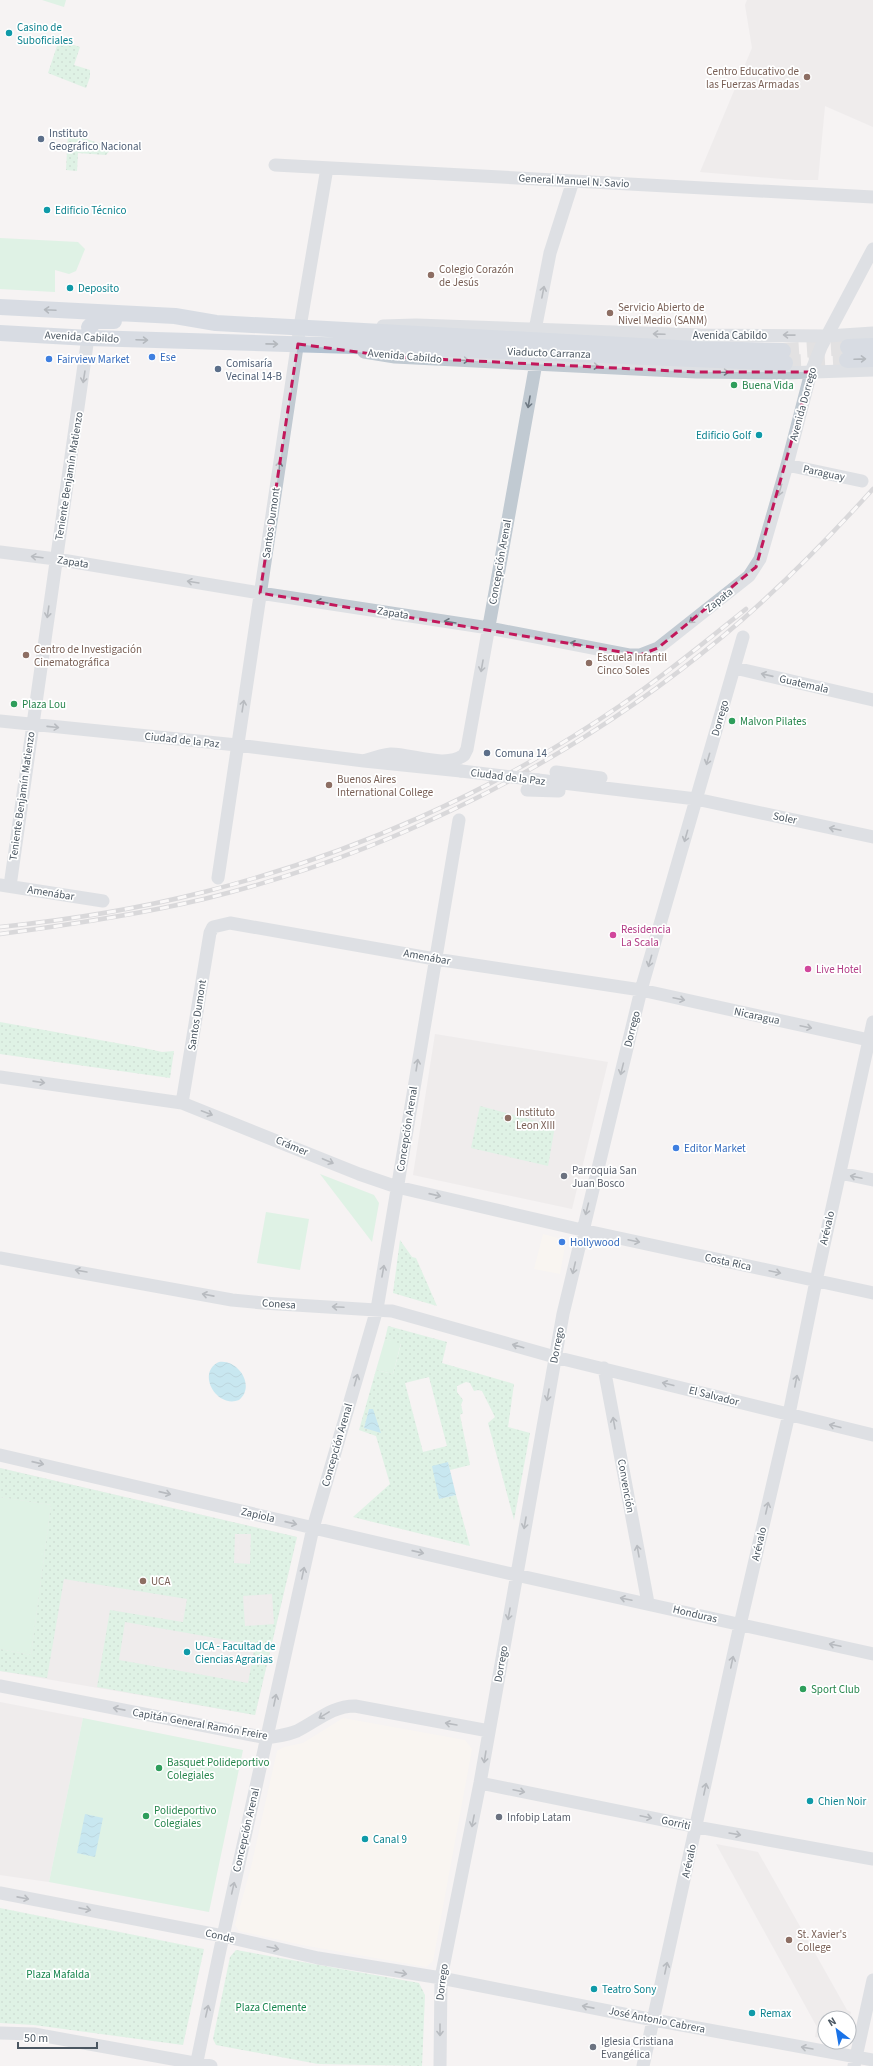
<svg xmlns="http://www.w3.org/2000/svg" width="873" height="2066" font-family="'Source Sans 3',sans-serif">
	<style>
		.commercial { fill: #fdf9ef }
		.education { fill: #e6e4e5 }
		.grass { fill: #c3f1d5 }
		.park { fill: url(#park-dots); fill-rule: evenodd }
		.water { fill: url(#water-waves) }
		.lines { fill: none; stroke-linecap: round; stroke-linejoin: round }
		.major-tunnel { stroke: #caccce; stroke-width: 16; stroke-dasharray: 16 8; stroke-linecap: butt }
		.minor { stroke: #c1cad2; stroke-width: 13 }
		.major { stroke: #b3c2d1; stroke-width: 16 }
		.rail-casing { stroke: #b5b8bd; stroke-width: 4.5 }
		.rail { stroke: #fff; stroke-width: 3; stroke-dasharray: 9; stroke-linecap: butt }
		.minor-bridge { stroke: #c1cad2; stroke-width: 13 }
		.oneway { stroke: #6e7983 }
		.oneway2 { stroke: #64717d }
		.marked { fill: none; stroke: #c2185b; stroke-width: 3; stroke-dasharray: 8 5; stroke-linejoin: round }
		.culture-dot { fill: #0f9aa8; stroke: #fff; stroke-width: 1.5 }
		.education-dot { fill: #8d6e63; stroke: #fff; stroke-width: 1.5 }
		.service-dot { fill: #5c6f8a; stroke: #fff; stroke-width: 1.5 }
		.shop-dot { fill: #3f7fe0; stroke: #fff; stroke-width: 1.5 }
		.leisure-dot { fill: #2e9e5b; stroke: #fff; stroke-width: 1.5 }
		.hotel-dot { fill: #d1479c; stroke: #fff; stroke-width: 1.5 }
		.worship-dot { fill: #6b7280; stroke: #fff; stroke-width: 1.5 }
		.labels { text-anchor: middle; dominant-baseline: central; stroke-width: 3.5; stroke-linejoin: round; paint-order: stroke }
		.culture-label { font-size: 11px; fill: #0d838f; stroke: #fff; text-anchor: start }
		.education-label { font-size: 11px; fill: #785e54; stroke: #fff; text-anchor: start }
		.service-label { font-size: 11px; fill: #4e5e75; stroke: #fff; text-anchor: start }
		.street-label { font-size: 11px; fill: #4a5661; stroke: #fff }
		.shop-label { font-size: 11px; fill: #366cbe; stroke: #fff; text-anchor: start }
		.leisure-label { font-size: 11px; fill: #27864d; stroke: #fff; text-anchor: start }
		.hotel-label { font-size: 11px; fill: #b23c85; stroke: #fff; text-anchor: start }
		.worship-label { font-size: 11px; fill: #5b616d; stroke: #fff; text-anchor: start }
		.park-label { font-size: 11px; fill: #17864f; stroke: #fff }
	</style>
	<defs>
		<pattern id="park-dots" width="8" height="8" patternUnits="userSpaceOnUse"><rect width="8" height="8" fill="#c3f1d5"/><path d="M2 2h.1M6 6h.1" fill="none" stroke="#a0c6b0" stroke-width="1.8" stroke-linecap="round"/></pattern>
		<pattern id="water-waves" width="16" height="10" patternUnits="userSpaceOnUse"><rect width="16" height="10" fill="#90daee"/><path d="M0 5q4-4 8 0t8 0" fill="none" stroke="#78b4c4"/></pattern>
	</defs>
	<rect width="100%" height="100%" fill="#f5f3f3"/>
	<path class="commercial" d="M 543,1234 L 566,1240 L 560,1274 L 534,1269 Z
		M 343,1718 L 465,1740 L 472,1749 L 433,1961 L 426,1967 L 302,1945 L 239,1931 L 235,1925 L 251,1867 L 277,1751 L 284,1747 L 303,1743 Z"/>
	<path class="education" d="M 747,0 L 873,0 L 873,127 L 825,106 L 818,180 L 795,180 L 700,172 L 752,48 L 745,5 Z
		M 435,1034 L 608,1062 L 572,1209 L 413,1175 Z
		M 0,1468 L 297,1537 L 255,1715 L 0,1671 Z
		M 0,1702 L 83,1718 L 49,1882 L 0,1875 Z
		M 716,1844 L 758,1852 L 847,2010 L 851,2012 L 849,2020 L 849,2018 L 825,2018 L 825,2039 L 815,2037 L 817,2027 Z"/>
	<path class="grass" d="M 42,0 L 66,0 L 64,7 Z
		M 0,238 L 78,242 L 85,249 L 76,271 L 69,274 L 55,270 L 55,292 L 0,289 Z
		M 320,1174 L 374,1195 L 379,1203 L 372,1242 Z
		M 266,1212 L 309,1219 L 300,1270 L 257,1263 Z
		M 385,1339 L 401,1343 L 393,1374 L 376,1370 Z
		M 0,1497 L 51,1505 L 31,1655 L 0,1649 Z
		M 83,1718 L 243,1750 L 209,1912 L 49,1882 Z"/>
	<path class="park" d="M 59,40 L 80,47 L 74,65 L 90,70 L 90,77 L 86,88 L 48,73 Z
		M 68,133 L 70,133 L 112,148 L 106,155 L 78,153 L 77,171 L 66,170 Z
		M 0,1022 L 144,1048 L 162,1052 L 174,1051 L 170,1078 L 0,1054 Z
		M 480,1106 L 555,1126 L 548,1166 L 471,1148 Z
		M 400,1240 L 412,1257 L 416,1258 L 437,1306 L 393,1293 Z
		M 388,1326 L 447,1342 L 442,1363 L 514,1384 L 508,1427 L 530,1433 L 514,1520 L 488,1423 L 495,1417 L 482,1391 L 478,1390 L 474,1391 L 470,1383 L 466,1382 L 457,1386 L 457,1392 L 463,1400 L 461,1405 L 463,1413 L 460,1415 L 470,1465 L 450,1470 L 448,1462 L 439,1499 L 456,1495 L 470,1546 L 353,1517 L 390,1484 L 376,1436 L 359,1430 L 376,1370 L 393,1374 L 401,1344 L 385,1339 ZM 429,1377 L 447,1446 L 423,1452 L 405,1383 ZM 369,1409 L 380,1432 L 364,1428 Z
		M 0,1468 L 297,1537 L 255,1715 L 97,1687 L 110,1610 L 183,1622 L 187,1599 L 64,1579 L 47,1678 L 0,1671 L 0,1649 L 31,1655 L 51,1505 L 0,1497 ZM 235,1534 L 251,1534 L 250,1564 L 234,1563 ZM 272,1594 L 274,1624 L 245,1626 L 243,1596 ZM 125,1622 L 255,1645 L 248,1683 L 119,1660 Z
		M 0,1908 L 204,1949 L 183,2045 L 34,2025 L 0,2023 Z
		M 236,1950 L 419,1983 L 425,1995 L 422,2066 L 318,2064 L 216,2045 L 213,2039 L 230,1957 Z"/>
	<path class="water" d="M 219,1362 C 238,1359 256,1386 239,1400 C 216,1409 196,1372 219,1362 Z
		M 369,1409 L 373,1409 L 381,1433 L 364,1428 Z
		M 448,1462 L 456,1495 L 439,1499 L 432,1466 Z
		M 85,1814 L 103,1818 L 95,1857 L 77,1853 Z"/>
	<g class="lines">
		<path class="major-tunnel" d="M 783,351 L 848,347
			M 785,363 L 847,360"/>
		<path class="minor" d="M 275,165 L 873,197
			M 383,326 L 416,325 L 700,335 L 828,336 L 873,333
			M 535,330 L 550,253 L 573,181
			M 364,352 L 395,357 L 696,372 L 784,373 L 873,370
			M 787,465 L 862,481
			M 0,552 L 56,559 L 260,593 L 489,628 L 629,655 L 640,655 L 658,648 L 749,576 L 760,559 L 787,465 L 811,372 L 821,347 L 873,249
			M 735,668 L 873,700
			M 0,721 L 237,745 L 364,761 L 461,771
			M 364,761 C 373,758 381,755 391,754 C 412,754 446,769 464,755 L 467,749 L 536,363
			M 556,772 L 601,778
			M 538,780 L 696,799 L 873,837
			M 527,790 L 559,791
			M 218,878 L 300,327 L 327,168
			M 0,885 L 103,901
			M 10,886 L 89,330
			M 0,1077 L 182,1103 L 359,1174 L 397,1187 L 582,1230 L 873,1293
			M 182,1103 L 210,933 L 213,927 L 230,923 L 435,959 L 641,990 L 873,1041
			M 840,1173 L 873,1180
			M 0,1258 L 232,1300 L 263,1303 L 392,1311 L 555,1357 L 873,1435
			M 604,1368 L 648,1603
			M 0,1455 L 516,1575 L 873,1654
			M 0,1686 L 267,1738 C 277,1736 288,1735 297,1731 C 317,1721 332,1706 355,1706 L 489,1731
			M 480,1783 L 697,1827 L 873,1859
			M 0,1893 L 223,1936 L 318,1958 L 441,1978 L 654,2020 L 873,2060
			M 0,2033 L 34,2034 L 211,2066
			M 196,2066 L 220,1950 L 313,1528 L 377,1309 L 459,820
			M 440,2066 L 441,1978 L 480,1783 L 563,1314 L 641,990 L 743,637
			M 643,2066 L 740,1625 L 789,1414 L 816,1281 L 873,1022
			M 854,2066 L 873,1980"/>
		<path class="major" d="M 0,307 L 175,316 L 216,323 L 696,349 L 783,351
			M 89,327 L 96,321 L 114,321
			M 0,333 L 89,338 L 454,349 L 785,363
			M 848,347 L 873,346
			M 847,360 L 873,359"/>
		<defs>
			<path id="rail" d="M 0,927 C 68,920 137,909 204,892 C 351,855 496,791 621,705 C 665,675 705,642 746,609
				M 0,934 C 68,925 137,915 204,899 C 393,853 573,761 722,637 C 776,592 826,541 873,489"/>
		</defs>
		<use href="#rail" class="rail-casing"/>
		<use href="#rail" class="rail"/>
		<path class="minor-bridge" d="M 461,771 L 538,780"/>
	</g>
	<defs><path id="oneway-shaft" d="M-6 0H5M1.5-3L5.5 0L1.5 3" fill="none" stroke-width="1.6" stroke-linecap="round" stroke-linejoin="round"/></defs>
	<g class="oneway">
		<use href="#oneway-shaft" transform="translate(543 292) rotate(-79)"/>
		<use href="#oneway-shaft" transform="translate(659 334) rotate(-178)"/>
		<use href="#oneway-shaft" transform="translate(789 335) rotate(-179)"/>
		<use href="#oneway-shaft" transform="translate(463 360) rotate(3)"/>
		<use href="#oneway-shaft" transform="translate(593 366) rotate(3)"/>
		<use href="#oneway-shaft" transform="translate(723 372) rotate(1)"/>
		<use href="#oneway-shaft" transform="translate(84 377) rotate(99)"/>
		<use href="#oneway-shaft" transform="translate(529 402) rotate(100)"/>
		<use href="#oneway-shaft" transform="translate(279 467) rotate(-82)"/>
		<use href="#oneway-shaft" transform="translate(780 490) rotate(106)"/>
		<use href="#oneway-shaft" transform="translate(37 557) rotate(-173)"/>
		<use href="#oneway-shaft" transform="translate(193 582) rotate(-171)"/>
		<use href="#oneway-shaft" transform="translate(322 602) rotate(-171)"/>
		<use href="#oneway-shaft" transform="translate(48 612) rotate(98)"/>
		<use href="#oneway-shaft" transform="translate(694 619) rotate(141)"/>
		<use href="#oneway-shaft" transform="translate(450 622) rotate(-171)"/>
		<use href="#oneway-shaft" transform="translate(576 644) rotate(-169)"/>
		<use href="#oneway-shaft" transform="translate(482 666) rotate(100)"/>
		<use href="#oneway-shaft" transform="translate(767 675) rotate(-167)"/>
		<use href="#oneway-shaft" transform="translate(243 706) rotate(-81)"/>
		<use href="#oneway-shaft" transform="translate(53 727) rotate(6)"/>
		<use href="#oneway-shaft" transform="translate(708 759) rotate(106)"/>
		<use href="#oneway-shaft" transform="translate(835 829) rotate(-168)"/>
		<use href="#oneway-shaft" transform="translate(686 836) rotate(106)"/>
		<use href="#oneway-shaft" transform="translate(650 961) rotate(106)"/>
		<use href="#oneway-shaft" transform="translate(679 999) rotate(12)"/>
		<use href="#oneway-shaft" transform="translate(806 1027) rotate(12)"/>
		<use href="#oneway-shaft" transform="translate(417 1065) rotate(-81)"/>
		<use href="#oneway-shaft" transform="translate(622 1069) rotate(104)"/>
		<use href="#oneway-shaft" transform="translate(39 1082) rotate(8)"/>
		<use href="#oneway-shaft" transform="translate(207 1113) rotate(21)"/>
		<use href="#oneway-shaft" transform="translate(328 1161) rotate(23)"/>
		<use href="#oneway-shaft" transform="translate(856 1177) rotate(-168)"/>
		<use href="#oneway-shaft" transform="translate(435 1195) rotate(13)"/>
		<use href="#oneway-shaft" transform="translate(587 1209) rotate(104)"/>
		<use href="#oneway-shaft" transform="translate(634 1241) rotate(12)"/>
		<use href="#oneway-shaft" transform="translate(574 1268) rotate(103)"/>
		<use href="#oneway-shaft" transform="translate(81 1271) rotate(-170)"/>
		<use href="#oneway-shaft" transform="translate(383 1271) rotate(-80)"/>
		<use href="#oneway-shaft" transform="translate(775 1272) rotate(12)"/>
		<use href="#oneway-shaft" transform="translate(208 1295) rotate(-169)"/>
		<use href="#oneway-shaft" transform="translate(338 1307) rotate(-177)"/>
		<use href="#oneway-shaft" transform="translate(518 1346) rotate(-164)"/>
		<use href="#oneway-shaft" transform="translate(356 1380) rotate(-74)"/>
		<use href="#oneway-shaft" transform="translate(796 1381) rotate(-79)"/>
		<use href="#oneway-shaft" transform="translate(668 1384) rotate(-166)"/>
		<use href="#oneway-shaft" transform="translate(548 1395) rotate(100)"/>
		<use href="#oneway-shaft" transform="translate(614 1423) rotate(-100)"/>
		<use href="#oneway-shaft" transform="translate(835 1426) rotate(-166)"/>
		<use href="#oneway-shaft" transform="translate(38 1463) rotate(13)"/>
		<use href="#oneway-shaft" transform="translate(165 1493) rotate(13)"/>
		<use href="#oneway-shaft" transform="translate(767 1508) rotate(-77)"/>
		<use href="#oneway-shaft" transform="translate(291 1523) rotate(13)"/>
		<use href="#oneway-shaft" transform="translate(525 1523) rotate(100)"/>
		<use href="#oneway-shaft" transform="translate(638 1551) rotate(-100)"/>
		<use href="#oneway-shaft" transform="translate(418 1552) rotate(13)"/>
		<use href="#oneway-shaft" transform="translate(303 1573) rotate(-78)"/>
		<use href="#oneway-shaft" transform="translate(626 1599) rotate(-168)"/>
		<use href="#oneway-shaft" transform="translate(509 1614) rotate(100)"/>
		<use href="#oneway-shaft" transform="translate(835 1645) rotate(-168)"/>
		<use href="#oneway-shaft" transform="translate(732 1662) rotate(-78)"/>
		<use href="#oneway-shaft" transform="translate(275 1700) rotate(-78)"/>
		<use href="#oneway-shaft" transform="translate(119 1709) rotate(-169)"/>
		<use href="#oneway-shaft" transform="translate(324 1715) rotate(149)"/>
		<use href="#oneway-shaft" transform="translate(451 1724) rotate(-170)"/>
		<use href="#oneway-shaft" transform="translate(485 1757) rotate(99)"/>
		<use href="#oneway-shaft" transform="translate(705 1789) rotate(-78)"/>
		<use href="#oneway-shaft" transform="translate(519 1791) rotate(12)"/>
		<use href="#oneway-shaft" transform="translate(646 1817) rotate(12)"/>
		<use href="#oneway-shaft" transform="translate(473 1821) rotate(101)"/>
		<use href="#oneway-shaft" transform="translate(735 1834) rotate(10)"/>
		<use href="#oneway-shaft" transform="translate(233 1888) rotate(-77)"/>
		<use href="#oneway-shaft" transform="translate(23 1898) rotate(11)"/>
		<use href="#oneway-shaft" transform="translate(85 1909) rotate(11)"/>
		<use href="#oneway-shaft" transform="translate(273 1948) rotate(12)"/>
		<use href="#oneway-shaft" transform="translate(666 1968) rotate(-78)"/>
		<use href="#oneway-shaft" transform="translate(401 1973) rotate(10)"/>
		<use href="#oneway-shaft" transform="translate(588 2007) rotate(-169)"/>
		<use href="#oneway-shaft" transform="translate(207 2011) rotate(-77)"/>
		<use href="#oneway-shaft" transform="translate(440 2030) rotate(90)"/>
		<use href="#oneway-shaft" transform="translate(807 2048) rotate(-170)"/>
	</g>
	<g class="oneway2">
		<use href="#oneway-shaft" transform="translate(50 310) rotate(-177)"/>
		<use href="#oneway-shaft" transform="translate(142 340) rotate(2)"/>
		<use href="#oneway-shaft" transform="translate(272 344) rotate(1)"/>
		<use href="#oneway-shaft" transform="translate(860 359) rotate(-2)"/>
	</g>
	<path d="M0 0H873V2066H0ZM 298,344 L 395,357 L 696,372 L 811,372 L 756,567 L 658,648 L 640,655 L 260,593 Z" fill="#f5f3f3" fill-opacity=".55" fill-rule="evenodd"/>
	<path class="marked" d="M 298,344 L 395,357 L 696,372 L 811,372 L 756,567 L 658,648 L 640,655 L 260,593 Z"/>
	<g class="culture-dot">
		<circle cx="9" cy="33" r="4"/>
		<circle cx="47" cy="210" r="4"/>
		<circle cx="70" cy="288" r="4"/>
		<circle cx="759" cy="435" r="4"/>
		<circle cx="187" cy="1652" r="4"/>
		<circle cx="810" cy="1801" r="4"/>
		<circle cx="365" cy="1839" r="4"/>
		<circle cx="594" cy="1989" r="4"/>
		<circle cx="752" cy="2013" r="4"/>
	</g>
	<g class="education-dot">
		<circle cx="807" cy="77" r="4"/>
		<circle cx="431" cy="275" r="4"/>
		<circle cx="610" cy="313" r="4"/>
		<circle cx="26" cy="655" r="4"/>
		<circle cx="589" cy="663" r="4"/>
		<circle cx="329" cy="785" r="4"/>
		<circle cx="508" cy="1118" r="4"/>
		<circle cx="143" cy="1581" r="4"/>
		<circle cx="789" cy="1940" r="4"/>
	</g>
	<g class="service-dot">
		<circle cx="41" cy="139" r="4"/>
		<circle cx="218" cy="369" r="4"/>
		<circle cx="487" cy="753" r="4"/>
	</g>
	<g class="shop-dot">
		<circle cx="152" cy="357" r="4"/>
		<circle cx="49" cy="359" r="4"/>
		<circle cx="676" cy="1148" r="4"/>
		<circle cx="562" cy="1242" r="4"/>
	</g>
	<g class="leisure-dot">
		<circle cx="734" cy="385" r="4"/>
		<circle cx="14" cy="704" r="4"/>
		<circle cx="732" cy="721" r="4"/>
		<circle cx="803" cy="1689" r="4"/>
		<circle cx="159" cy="1768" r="4"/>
		<circle cx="146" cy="1816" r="4"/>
	</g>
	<g class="hotel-dot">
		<circle cx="613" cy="935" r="4"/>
		<circle cx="808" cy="969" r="4"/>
	</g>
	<g class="worship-dot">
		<circle cx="564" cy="1176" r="4"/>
		<circle cx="499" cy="1817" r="4"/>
		<circle cx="593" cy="2047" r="4"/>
	</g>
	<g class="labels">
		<g class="culture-label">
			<text x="17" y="27">Casino de<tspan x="17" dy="13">Suboficiales</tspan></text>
			<text x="55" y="210">Edificio Técnico</text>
			<text x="78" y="288">Deposito</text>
			<text x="751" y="435" text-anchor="end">Edificio Golf</text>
			<text x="195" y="1646">UCA - Facultad de<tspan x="195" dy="13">Ciencias Agrarias</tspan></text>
			<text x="818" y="1801">Chien Noir</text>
			<text x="373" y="1839">Canal 9</text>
			<text x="602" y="1989">Teatro Sony</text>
			<text x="760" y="2013">Remax</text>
		</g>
		<g class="education-label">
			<text x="799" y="71" text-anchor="end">Centro Educativo de<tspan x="799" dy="13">las Fuerzas Armadas</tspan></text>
			<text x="439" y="269">Colegio Corazón<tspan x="439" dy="13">de Jesús</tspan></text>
			<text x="618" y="307">Servicio Abierto de<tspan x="618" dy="13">Nivel Medio (SANM)</tspan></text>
			<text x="34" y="649">Centro de Investigación<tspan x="34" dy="13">Cinematográfica</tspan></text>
			<text x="597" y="657">Escuela Infantil<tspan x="597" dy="13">Cinco Soles</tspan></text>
			<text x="337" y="779">Buenos Aires<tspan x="337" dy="13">International College</tspan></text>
			<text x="516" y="1112">Instituto<tspan x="516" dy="13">Leon XIII</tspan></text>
			<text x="151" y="1581">UCA</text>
			<text x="797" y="1934">St. Xavier's<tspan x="797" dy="13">College</tspan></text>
		</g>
		<g class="service-label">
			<text x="49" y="133">Instituto<tspan x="49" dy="13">Geográfico Nacional</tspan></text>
			<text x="226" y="363">Comisaría<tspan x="226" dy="13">Vecinal 14-B</tspan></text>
			<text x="495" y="753">Comuna 14</text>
		</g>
		<g class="street-label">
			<text transform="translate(574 181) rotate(3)">General Manuel N. Savio</text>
			<text x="730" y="335">Avenida Cabildo</text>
			<text transform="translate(82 337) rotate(3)">Avenida Cabildo</text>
			<text transform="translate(549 353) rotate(2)">Viaducto Carranza</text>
			<text transform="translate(405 356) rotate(5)">Avenida Cabildo</text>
			<text transform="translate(803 404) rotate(-75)">Avenida Dorrego</text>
			<text transform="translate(824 473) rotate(12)">Paraguay</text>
			<text transform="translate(69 476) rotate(-81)">Teniente Benjamín Matienzo</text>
			<text transform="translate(271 523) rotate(-82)">Santos Dumont</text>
			<text transform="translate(73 562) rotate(9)">Zapata</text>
			<text transform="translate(500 562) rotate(-80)">Concepción Arenal</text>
			<text transform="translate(719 600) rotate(-39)">Zapata</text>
			<text transform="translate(393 613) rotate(9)">Zapata</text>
			<text transform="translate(804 684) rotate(13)">Guatemala</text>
			<text transform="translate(720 718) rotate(-74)">Dorrego</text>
			<text transform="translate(182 740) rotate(6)">Ciudad de la Paz</text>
			<text transform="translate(508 777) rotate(7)">Ciudad de la Paz</text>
			<text transform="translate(22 796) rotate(-82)">Teniente Benjamín Matienzo</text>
			<text transform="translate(785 818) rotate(12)">Soler</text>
			<text transform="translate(51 893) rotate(9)">Amenábar</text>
			<text transform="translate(427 957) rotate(10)">Amenábar</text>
			<text transform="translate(197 1015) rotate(-81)">Santos Dumont</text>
			<text transform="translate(757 1016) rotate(12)">Nicaragua</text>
			<text transform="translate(632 1029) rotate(-76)">Dorrego</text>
			<text transform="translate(407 1129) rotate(-81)">Concepción Arenal</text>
			<text transform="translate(292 1146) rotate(23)">Crámer</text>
			<text transform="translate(827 1228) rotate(-77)">Arévalo</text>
			<text transform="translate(728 1262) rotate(12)">Costa Rica</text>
			<text transform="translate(279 1304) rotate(4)">Conesa</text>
			<text transform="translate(557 1345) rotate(-79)">Dorrego</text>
			<text transform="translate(714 1396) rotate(14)">El Salvador</text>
			<text transform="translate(337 1445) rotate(-74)">Concepción Arenal</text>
			<text transform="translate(626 1486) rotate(80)">Convención</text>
			<text transform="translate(258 1515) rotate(13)">Zapiola</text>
			<text transform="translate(759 1544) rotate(-77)">Arévalo</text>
			<text transform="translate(695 1614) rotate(13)">Honduras</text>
			<text transform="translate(501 1664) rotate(-80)">Dorrego</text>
			<text transform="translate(200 1724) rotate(10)">Capitán General Ramón Freire</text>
			<text transform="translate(676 1823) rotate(12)">Gorriti</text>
			<text transform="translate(246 1830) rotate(-77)">Concepción Arenal</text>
			<text transform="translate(689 1861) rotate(-78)">Arévalo</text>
			<text transform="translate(220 1936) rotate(13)">Conde</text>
			<text transform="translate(442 1982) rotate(-83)">Dorrego</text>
			<text transform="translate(657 2020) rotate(11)">José Antonio Cabrera</text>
		</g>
		<g class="shop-label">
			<text x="160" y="357">Ese</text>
			<text x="57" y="359">Fairview Market</text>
			<text x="684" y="1148">Editor Market</text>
			<text x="570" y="1242">Hollywood</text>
		</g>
		<g class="leisure-label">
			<text x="742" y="385">Buena Vida</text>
			<text x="22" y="704">Plaza Lou</text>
			<text x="740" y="721">Malvon Pilates</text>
			<text x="811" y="1689">Sport Club</text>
			<text x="167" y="1762">Basquet Polideportivo<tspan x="167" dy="13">Colegiales</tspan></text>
			<text x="154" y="1810">Polideportivo<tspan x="154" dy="13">Colegiales</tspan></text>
		</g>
		<g class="hotel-label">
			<text x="621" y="929">Residencia<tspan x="621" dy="13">La Scala</tspan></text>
			<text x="816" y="969">Live Hotel</text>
		</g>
		<g class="worship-label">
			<text x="572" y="1170">Parroquia San<tspan x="572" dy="13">Juan Bosco</tspan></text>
			<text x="507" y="1817">Infobip Latam</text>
			<text x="601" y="2041">Iglesia Cristiana<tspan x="601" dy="13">Evangélica</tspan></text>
		</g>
		<g class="park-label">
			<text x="58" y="1974">Plaza Mafalda</text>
			<text x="271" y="2007">Plaza Clemente</text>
		</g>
	</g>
	<g transform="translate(837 2030) rotate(329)"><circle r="19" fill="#ffffff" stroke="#b7bbc0"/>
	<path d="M0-3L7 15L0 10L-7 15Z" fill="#1a73e8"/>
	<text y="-6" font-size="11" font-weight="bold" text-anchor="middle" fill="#4a5661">N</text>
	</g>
	<path d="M18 2042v6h79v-6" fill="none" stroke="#4a5661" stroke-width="2"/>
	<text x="24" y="2042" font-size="12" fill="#4a5661" stroke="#ffffff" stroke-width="3" paint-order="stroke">50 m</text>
</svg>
